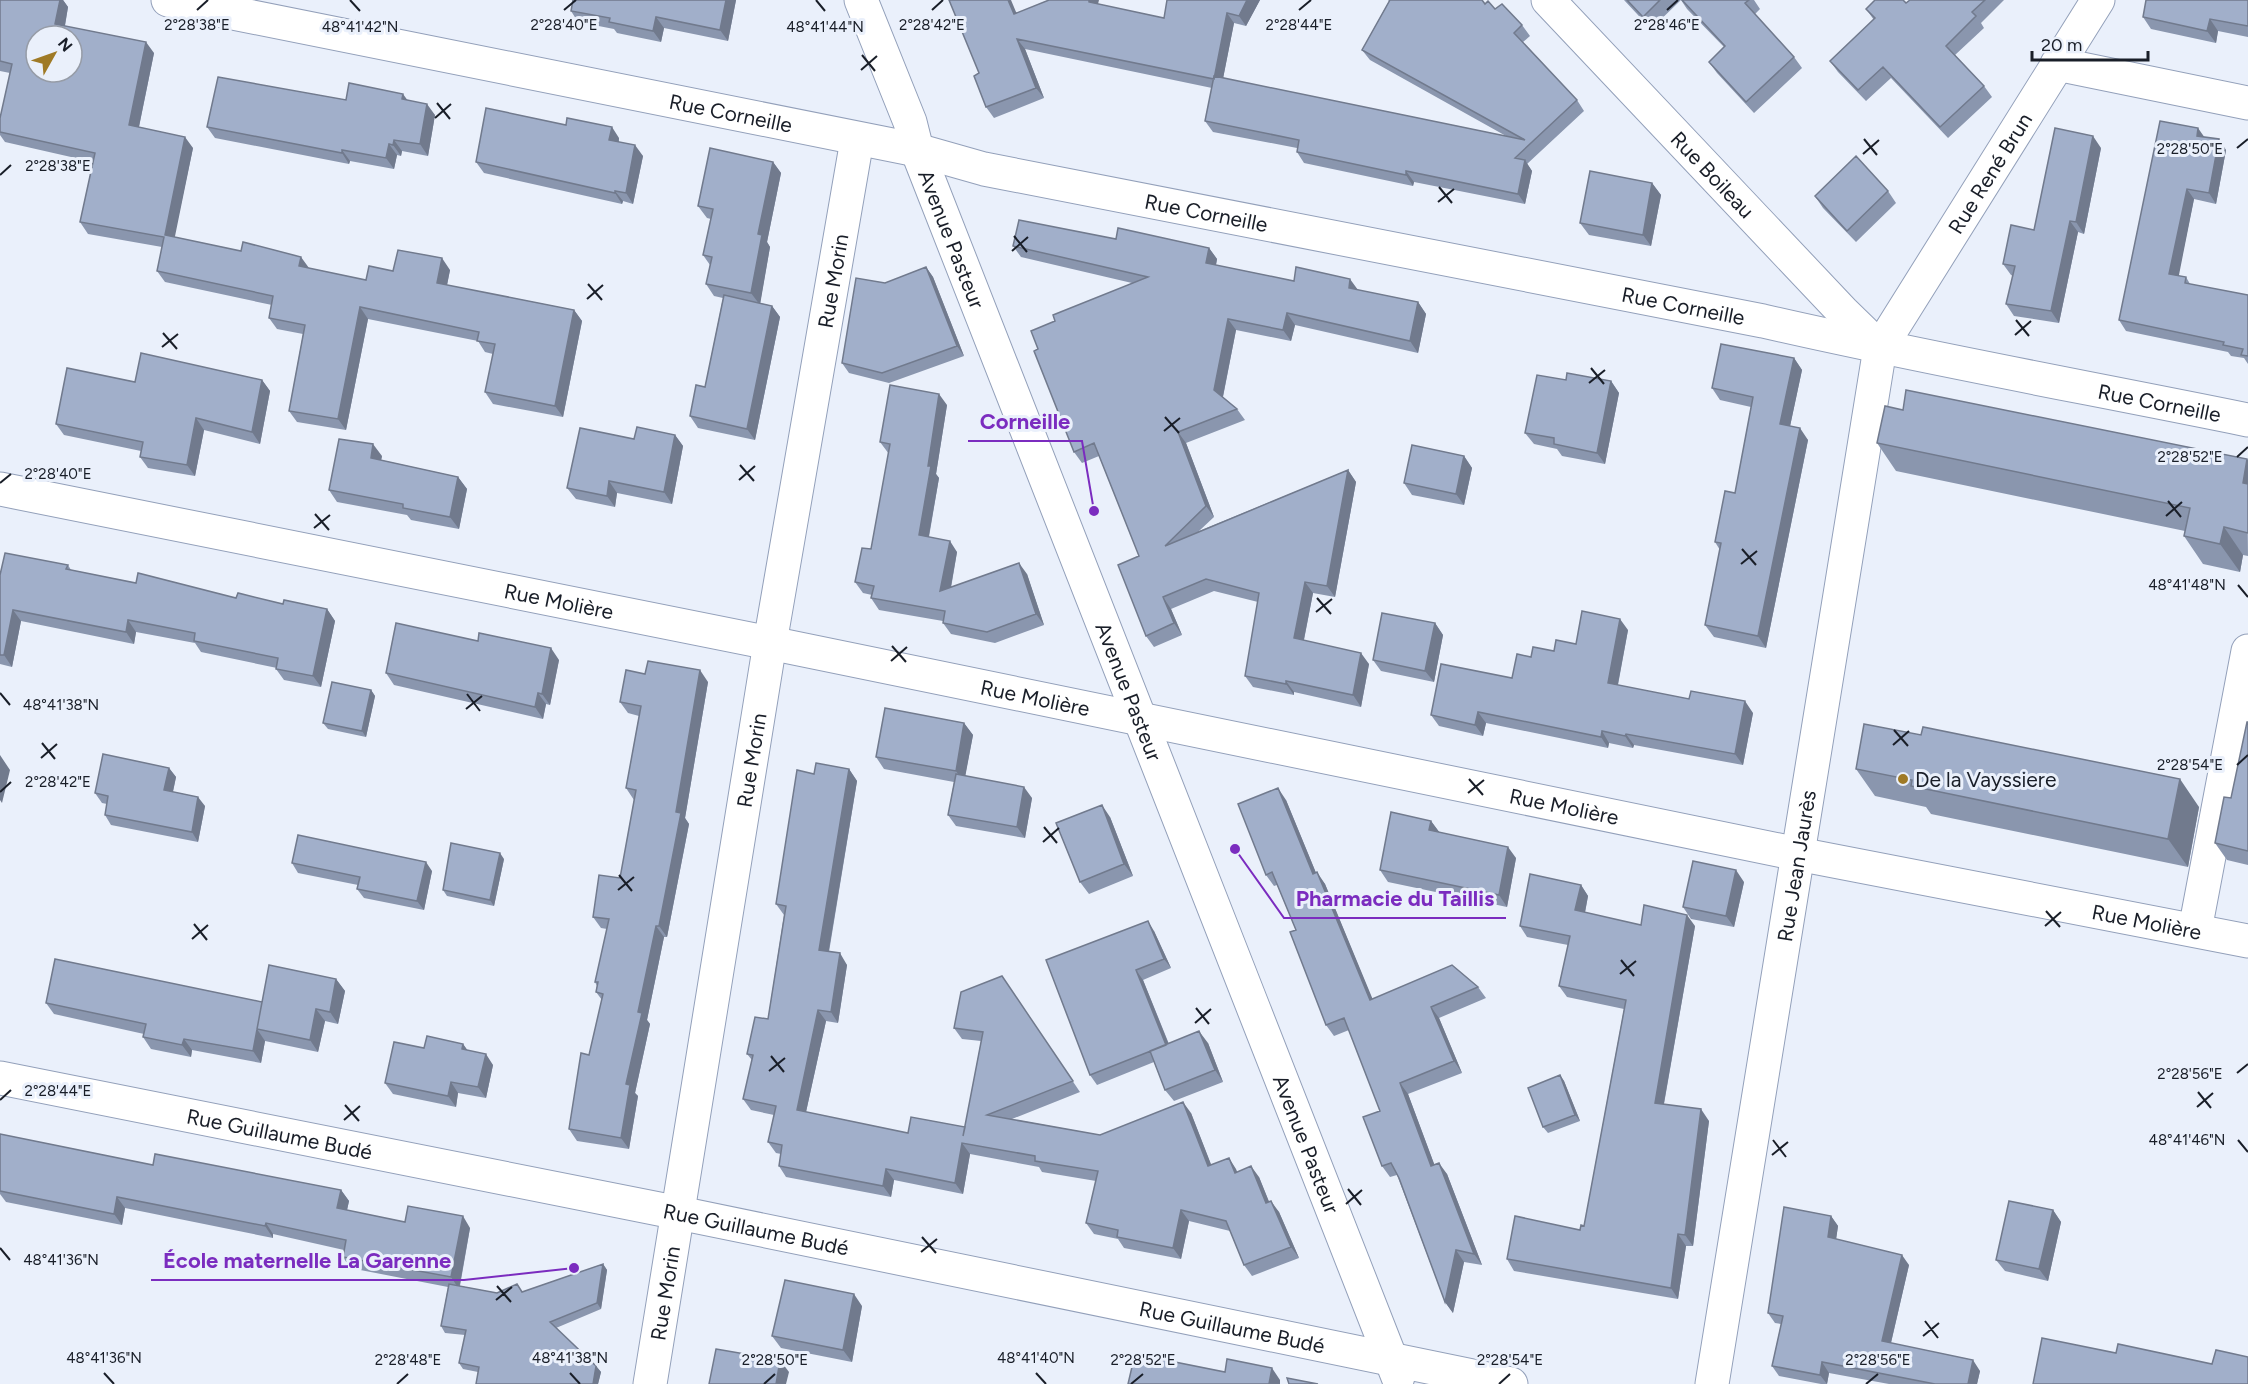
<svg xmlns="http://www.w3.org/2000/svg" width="2248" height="1384" font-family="Figtree,sans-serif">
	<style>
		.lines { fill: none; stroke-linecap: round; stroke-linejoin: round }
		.minor-casing { stroke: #93a0ba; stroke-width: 35 }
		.minor { stroke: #fff; stroke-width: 33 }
		.wall { fill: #8a96ae }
		.shaded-wall { fill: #717a8d }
		.building { fill: #a1afca; stroke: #717a8d; stroke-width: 1.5; fill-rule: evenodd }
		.ticks { fill: none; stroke: #191e28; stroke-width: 2 }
		.poi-dot { fill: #9f7a26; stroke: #eaf0fb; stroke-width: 2 }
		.labels { text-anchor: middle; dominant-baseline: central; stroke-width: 6; stroke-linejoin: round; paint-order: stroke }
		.street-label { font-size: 21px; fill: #191e28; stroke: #eaf0fb }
		.poi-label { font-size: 21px; fill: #191e28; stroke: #eaf0fb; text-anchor: start }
		.ticks-label { font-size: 15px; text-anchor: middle; fill: #191e28; stroke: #eaf0fb; stroke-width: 6; stroke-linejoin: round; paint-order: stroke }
		.leader { fill: none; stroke: #7b2cbf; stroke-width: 2 }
		.callout-dot { fill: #7b2cbf; stroke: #eaf0fb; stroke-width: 2 }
		.callout-label { font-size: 22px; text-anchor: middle; font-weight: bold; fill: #7b2cbf; stroke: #eaf0fb; stroke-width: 6; stroke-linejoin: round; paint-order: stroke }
	</style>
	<rect width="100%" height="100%" fill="#eaf0fb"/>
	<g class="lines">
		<defs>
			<g id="minor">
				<path id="s1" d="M 168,0 L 917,150 L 984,169 L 1763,321 C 1923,358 2086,387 2248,420"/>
				<path id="s2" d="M 861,0 L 910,122 L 917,150 L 1398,1377"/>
				<path id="s3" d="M 1548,0 L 1843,312 L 1879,347"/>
				<path d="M 2057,64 L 2248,103"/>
				<path id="s4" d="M 0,489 L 770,643 L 1798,854 L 2248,941"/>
				<path d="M 2195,930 L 2248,651"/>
				<path id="s5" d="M 0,1078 L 679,1213 L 1511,1384"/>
				<path id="s6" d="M 650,1384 L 770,643 L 857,140"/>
				<path id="s7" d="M 1712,1384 L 1880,348 L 2098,0"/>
			</g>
		</defs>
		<use href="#minor" class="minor-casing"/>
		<use href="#minor" class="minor"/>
	</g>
	<path class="wall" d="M 0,0 L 63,0 L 68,7 L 65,26 L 154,53 L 139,127 L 193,148 L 174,237 L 309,268 L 366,280 L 393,271 L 450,270 L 447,285 L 574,310 L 582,321 L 563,417 L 493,404 L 485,392 L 493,354 L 485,352 L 478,341 L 368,319 L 346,430 L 297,422 L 289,411 L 303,334 L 277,329 L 269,318 L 272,305 L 165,282 L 157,271 L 162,247 L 88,234 L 80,222 L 93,162 L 5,142 L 0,135 L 0,132 L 10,73 L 0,71 Z
		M 736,0 L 728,41 L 664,28 L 661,42 L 617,33 L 614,29 L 578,22 L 571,11 Z
		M 1167,0 L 1260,0 L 1246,26 L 1234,23 L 1223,78 L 1506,136 L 1370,60 L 1362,50 L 1389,1 L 1388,0 L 1482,0 L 1485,4 L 1522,25 L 1530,36 L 1523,42 L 1577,100 L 1584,111 L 1527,164 L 1532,171 L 1525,204 L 1414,182 L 1413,186 L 1304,163 L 1297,152 L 1297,148 L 1213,132 L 1205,121 L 1212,88 L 1025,49 L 1044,98 L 994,118 L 986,107 L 979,73 L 1016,13 L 1098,4 L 1164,18 Z
		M 1624,0 L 1681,0 L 1651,29 Z
		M 1681,0 L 1754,0 L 1760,9 L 1755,14 L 1794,57 L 1802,68 L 1754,113 L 1717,73 L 1709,62 L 1724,47 L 1687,9 Z
		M 1910,0 L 2004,0 L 1981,23 L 1984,28 L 1955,55 L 1984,86 L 1992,97 L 1948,138 L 1891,78 L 1866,101 L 1838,72 L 1830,61 L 1874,20 L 1866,9 L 1906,3 Z
		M 2248,0 L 2248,37 L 2218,31 L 2216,43 L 2151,29 L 2143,17 Z
		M 346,100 L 408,101 L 435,115 L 428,156 L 402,151 L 401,156 L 397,155 L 394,169 L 350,161 L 349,164 L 215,138 L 207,127 Z
		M 2204,137 L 2226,150 L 2216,204 L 2194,199 L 2178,276 L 2186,277 L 2190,284 L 2248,295 L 2248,364 L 2244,358 L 2231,356 L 2228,352 L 2126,331 L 2119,320 Z
		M 619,138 L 619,142 L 643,156 L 633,204 L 623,201 L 622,204 L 484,173 L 476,162 Z
		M 2101,148 L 2084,234 L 2078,232 L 2059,323 L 2014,316 L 2006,304 L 2013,276 L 2011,275 L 2003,264 L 2034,230 Z
		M 773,162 L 781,173 L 767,242 L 770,247 L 760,303 L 772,306 L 780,317 L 755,440 L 698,428 L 690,416 L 705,387 L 723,298 L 714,296 L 706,284 L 710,265 L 703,255 L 711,219 L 707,218 L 698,206 Z
		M 1652,183 L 1661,195 L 1651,246 L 1589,235 L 1580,223 Z
		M 1888,191 L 1896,203 L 1856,242 L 1823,208 L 1815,196 Z
		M 1116,239 L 1209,248 L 1217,259 L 1216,265 L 1294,281 L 1358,290 L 1418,302 L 1426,314 L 1418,353 L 1295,325 L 1291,341 L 1236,330 L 1223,397 L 1237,409 L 1245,420 L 1186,443 L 1214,517 L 1199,531 L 1348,470 L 1356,482 L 1335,597 L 1313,593 L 1304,640 L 1369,664 L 1361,707 L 1294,692 L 1294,695 L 1253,687 L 1245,676 L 1258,602 L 1214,591 L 1171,609 L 1182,635 L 1154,647 L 1146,636 L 1139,556 L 1099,456 L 1082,463 L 1074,452 L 1038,349 L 1055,321 L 1132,283 L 1021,257 L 1013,246 Z
		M 926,267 L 933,277 L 964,356 L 889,383 L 849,373 L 842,363 L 885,283 Z
		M 1794,358 L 1802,370 L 1790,426 L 1808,440 L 1766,648 L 1714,637 L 1705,625 L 1720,550 L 1715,542 L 1735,493 L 1751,407 L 1720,400 L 1712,388 Z
		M 262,380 L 270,391 L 260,444 L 204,430 L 195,476 L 148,468 L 140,457 L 141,451 L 64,435 L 56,424 L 135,382 Z
		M 1566,380 L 1611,381 L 1619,393 L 1605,464 L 1562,456 L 1557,449 L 1534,444 L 1525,433 Z
		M 947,405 L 936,474 L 939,478 L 929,537 L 957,552 L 951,588 L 1027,574 L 1044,625 L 995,643 L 951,634 L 943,623 L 943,621 L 879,610 L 871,598 L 872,595 L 863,593 L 855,582 L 871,549 L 889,454 L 880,442 Z
		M 1903,410 L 2247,459 L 2248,556 L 2243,555 L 2240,572 L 2203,564 L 2184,536 L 2185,531 L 1896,471 L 1877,443 Z
		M 675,435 L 683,446 L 672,504 L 617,493 L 615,507 L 576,499 L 567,488 L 634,439 Z
		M 382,456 L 381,460 L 458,477 L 467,489 L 459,529 L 411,520 L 407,515 L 337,502 L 329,490 Z
		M 1464,456 L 1472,468 L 1464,505 L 1412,495 L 1404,483 Z
		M 68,565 L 71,570 L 136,583 L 236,598 L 327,609 L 335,621 L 321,687 L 284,680 L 276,669 L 277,668 L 201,652 L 195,643 L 136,632 L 134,644 L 21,621 L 12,667 L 0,664 L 0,575 Z
		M 1435,623 L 1443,635 L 1434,682 L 1381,671 L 1373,660 Z
		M 1628,630 L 1618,685 L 1753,713 L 1743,765 L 1634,745 L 1633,748 L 1609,743 L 1608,748 L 1486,723 L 1483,736 L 1439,726 L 1431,715 L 1512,678 L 1531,657 Z
		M 559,660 L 550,705 L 546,704 L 543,719 L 394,685 L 386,673 Z
		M 645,674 L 708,682 L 685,818 L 689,824 L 667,937 L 664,937 L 647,1020 L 650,1024 L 635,1093 L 638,1096 L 629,1149 L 577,1141 L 569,1129 L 589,1055 L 602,1000 L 596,992 L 597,986 L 595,982 L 607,929 L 601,928 L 593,917 L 620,878 L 634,800 L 626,788 L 639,716 L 628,713 L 620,702 Z
		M 371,690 L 375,696 L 366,737 L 328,729 L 323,723 Z
		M 2248,722 L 2248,865 L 2227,860 L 2215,843 L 2231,798 Z
		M 964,723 L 973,735 L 965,776 L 1032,798 L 1025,838 L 956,826 L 948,815 L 954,782 L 884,769 L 876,757 Z
		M 1921,735 L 2199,807 L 2188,867 L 1931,814 L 1926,807 L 1875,796 L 1856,769 Z
		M 169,768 L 176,777 L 173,792 L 205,806 L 198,842 L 111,825 L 105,815 L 107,804 L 102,803 L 95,793 Z
		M 849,769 L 857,781 L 829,952 L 847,965 L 838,1023 L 826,1021 L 806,1112 L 908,1133 L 965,1127 L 981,1041 L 962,1039 L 954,1028 L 1002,976 L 1080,1092 L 1012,1119 L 1100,1135 L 1191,1113 L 1211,1165 L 1229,1158 L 1237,1172 L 1259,1177 L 1269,1202 L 1279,1212 L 1299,1258 L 1252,1276 L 1244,1265 L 1230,1231 L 1189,1221 L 1181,1259 L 1124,1248 L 1118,1239 L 1094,1234 L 1086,1223 L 1096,1181 L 1042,1172 L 1039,1167 L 970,1154 L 963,1194 L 894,1180 L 891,1197 L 786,1177 L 779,1166 L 781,1154 L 776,1153 L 768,1142 L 774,1115 L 751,1110 L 743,1099 L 752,1060 L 747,1054 L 768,1019 L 784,915 L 776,904 L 814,774 Z
		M 1286,800 L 1316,873 L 1325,884 L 1372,999 L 1478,987 L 1486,998 L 1439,1018 L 1462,1073 L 1408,1094 L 1434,1164 L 1447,1174 L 1482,1265 L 1464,1262 L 1453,1313 L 1445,1302 L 1397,1175 L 1390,1177 L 1382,1166 L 1380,1111 L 1349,1030 L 1334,1036 L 1326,1025 L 1296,930 L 1277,885 L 1274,886 L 1266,875 Z
		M 1110,817 L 1133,876 L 1089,894 L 1080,882 Z
		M 1431,821 L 1439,832 L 1516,858 L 1507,907 L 1388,882 L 1380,870 Z
		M 504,859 L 494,906 L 447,896 L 443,890 Z
		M 292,863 L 432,871 L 424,910 L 364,898 L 357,889 L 358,885 L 298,873 Z
		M 1744,882 L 1734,927 L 1691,919 L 1683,907 Z
		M 1581,885 L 1588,896 L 1585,913 L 1641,925 L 1695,926 L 1664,1104 L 1709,1121 L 1693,1246 L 1686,1246 L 1678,1299 L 1514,1271 L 1507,1259 L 1580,1230 L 1584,1226 L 1624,1009 L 1567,997 L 1559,986 L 1568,945 L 1527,937 L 1520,926 Z
		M 1154,931 L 1171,968 L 1143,980 L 1169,1044 L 1208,1043 L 1223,1082 L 1174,1101 L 1165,1090 L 1154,1062 L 1097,1085 L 1090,1075 Z
		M 336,979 L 345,991 L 338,1024 L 325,1021 L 318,1052 L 265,1041 L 261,1063 L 192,1050 L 191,1057 L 151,1049 L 143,1037 L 144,1034 L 54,1014 L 46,1003 L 262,1002 Z
		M 463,1044 L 467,1050 L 493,1065 L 486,1098 L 458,1093 L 456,1107 L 393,1094 L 385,1083 L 424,1048 Z
		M 1560,1075 L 1564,1081 L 1580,1121 L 1548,1133 L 1543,1127 Z
		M 0,1134 L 153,1165 L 341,1190 L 349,1201 L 347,1210 L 405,1222 L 470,1228 L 460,1286 L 497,1293 L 522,1292 L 603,1264 L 607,1270 L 601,1309 L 556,1328 L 596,1366 L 601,1372 L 598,1384 L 476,1384 L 478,1372 L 463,1369 L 459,1363 L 465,1335 L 445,1333 L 441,1326 L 448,1287 L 350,1268 L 343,1257 L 344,1250 L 273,1234 L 273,1238 L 125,1208 L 122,1225 L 6,1202 L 0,1194 Z
		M 2053,1210 L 2061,1222 L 2048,1281 L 2005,1271 L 1996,1260 Z
		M 1831,1216 L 1838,1226 L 1836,1239 L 1909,1265 L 1891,1343 L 1980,1371 L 1977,1384 L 1889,1384 L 1829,1373 L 1827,1384 L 1821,1384 L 1779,1376 L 1772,1366 L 1781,1324 L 1775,1323 L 1768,1313 Z
		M 862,1306 L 852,1362 L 781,1348 L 772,1336 Z"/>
	<path class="shaded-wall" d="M 60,0 L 63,0 L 68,7 L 63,36 L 55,24 Z
		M 726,0 L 736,0 L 728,41 L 720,30 Z
		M 1008,0 L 1011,0 L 1021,24 L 1014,14 Z
		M 1089,0 L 1099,0 L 1096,12 L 1089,2 Z
		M 1247,0 L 1260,0 L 1246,26 L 1239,16 Z
		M 1227,13 L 1234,23 L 1221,89 L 1214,79 Z
		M 656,17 L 664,28 L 661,42 L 653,31 Z
		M 2210,19 L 2218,31 L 2216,43 L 2207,31 Z
		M 1017,39 L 1025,49 L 1044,98 L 1036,88 Z
		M 146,42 L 154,53 L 137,136 L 129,125 Z
		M 403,94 L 411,105 L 402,99 Z
		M 427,104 L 435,115 L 428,156 L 420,144 Z
		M 612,127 L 619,138 L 617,151 L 609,140 Z
		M 2198,128 L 2205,138 L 2197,136 Z
		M 2093,136 L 2101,148 L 2084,234 L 2076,222 Z
		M 185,137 L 193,148 L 173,246 L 165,235 Z
		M 2219,139 L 2226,150 L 2216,204 L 2209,193 Z
		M 394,140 L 402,151 L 401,156 L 393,145 Z
		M 389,144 L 397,155 L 394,169 L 386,158 Z
		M 635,145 L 643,156 L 633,204 L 626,193 Z
		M 342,150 L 350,161 L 349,164 L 342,153 Z
		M 1525,160 L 1532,171 L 1525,204 L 1518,194 Z
		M 773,162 L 781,173 L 767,242 L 770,247 L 760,305 L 751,293 L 758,234 Z
		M 1406,171 L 1414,182 L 1413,186 L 1406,175 Z
		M 1652,183 L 1661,195 L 1651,246 L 1643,235 Z
		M 2187,189 L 2194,199 L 2177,285 L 2169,274 Z
		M 615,191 L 623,201 L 622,204 L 615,193 Z
		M 2070,221 L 2078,232 L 2059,323 L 2051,311 Z
		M 1209,248 L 1217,259 L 1214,275 L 1206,263 Z
		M 301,257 L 309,268 L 299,266 Z
		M 442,258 L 450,270 L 445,295 L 437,283 Z
		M 926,267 L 933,277 L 964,356 L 957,346 Z
		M 1350,279 L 1358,290 L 1349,288 Z
		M 1418,302 L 1426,314 L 1418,353 L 1410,341 Z
		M 772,306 L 780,317 L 755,440 L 747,429 Z
		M 360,307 L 368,319 L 346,430 L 338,419 Z
		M 574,310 L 582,321 L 563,417 L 555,406 Z
		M 1287,313 L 1295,325 L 1291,341 L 1283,330 Z
		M 1228,319 L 1236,330 L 1222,401 L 1214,390 Z
		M 1794,358 L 1802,370 L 1788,436 L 1780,424 Z
		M 262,380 L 270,391 L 260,444 L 252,432 Z
		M 1611,381 L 1619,393 L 1605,464 L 1597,453 Z
		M 939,394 L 947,405 L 936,474 L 939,478 L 927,546 L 919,535 L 928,466 Z
		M 196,418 L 204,430 L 195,476 L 187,465 Z
		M 1800,428 L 1808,440 L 1766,648 L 1758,636 Z
		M 1178,432 L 1186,443 L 1214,517 L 1206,506 Z
		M 675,435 L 683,446 L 672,504 L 664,492 Z
		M 373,444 L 382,456 L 379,470 L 371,458 Z
		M 1464,456 L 1472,468 L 1464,505 L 1456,494 Z
		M 2247,459 L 2248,460 L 2248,491 L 2243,483 Z
		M 1348,470 L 1356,482 L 1335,597 L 1327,586 Z
		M 458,477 L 467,489 L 459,529 L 450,517 Z
		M 609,481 L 617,493 L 615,507 L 607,496 Z
		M 2224,527 L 2243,555 L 2240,572 L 2220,544 Z
		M 950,541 L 957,552 L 948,603 L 940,591 Z
		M 1019,563 L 1027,574 L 1044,625 L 1036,614 Z
		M 1305,582 L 1313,593 L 1302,649 L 1294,638 Z
		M 1163,597 L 1171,609 L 1182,635 L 1174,623 Z
		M 327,609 L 335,621 L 321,687 L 313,676 Z
		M 13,610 L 21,621 L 12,667 L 4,655 Z
		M 1620,619 L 1628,630 L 1616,694 L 1608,683 Z
		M 128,620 L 136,632 L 134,644 L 126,632 Z
		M 1435,623 L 1443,635 L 1434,682 L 1425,671 Z
		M 551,648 L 559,660 L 550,705 L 542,694 Z
		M 1361,653 L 1369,664 L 1361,707 L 1353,695 Z
		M 700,670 L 708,682 L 685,818 L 689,824 L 667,937 L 659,926 L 676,812 Z
		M 1286,681 L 1294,692 L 1294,695 L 1286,684 Z
		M 371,690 L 375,696 L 366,737 L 362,731 Z
		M 538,693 L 546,704 L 543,719 L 535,707 Z
		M 1745,701 L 1753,713 L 1743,765 L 1735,754 Z
		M 1478,712 L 1486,723 L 1483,736 L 1475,725 Z
		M 964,723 L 973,735 L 964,783 L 956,771 Z
		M 1602,731 L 1609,743 L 1608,748 L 1601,737 Z
		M 1626,734 L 1634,745 L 1633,748 L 1625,736 Z
		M 0,755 L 10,770 L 2,803 L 0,800 Z
		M 169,768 L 176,777 L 171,800 L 164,790 Z
		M 849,769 L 857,781 L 827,961 L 819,950 Z
		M 2180,779 L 2199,807 L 2188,867 L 2168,839 Z
		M 1024,787 L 1032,798 L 1025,838 L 1017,827 Z
		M 1278,788 L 1286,800 L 1321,885 L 1313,874 Z
		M 198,797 L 205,806 L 198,842 L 192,832 Z
		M 1102,805 L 1110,817 L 1133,876 L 1124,864 Z
		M 1431,821 L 1440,833 L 1429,830 Z
		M 1508,847 L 1516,858 L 1507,907 L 1499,895 Z
		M 500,853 L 504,859 L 494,906 L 490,900 Z
		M 426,862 L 432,871 L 424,910 L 417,901 Z
		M 1736,870 L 1744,882 L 1734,927 L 1726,916 Z
		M 1317,872 L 1325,884 L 1378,1012 L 1370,1000 Z
		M 1581,885 L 1588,896 L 1583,922 L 1575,910 Z
		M 1687,915 L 1695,926 L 1662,1114 L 1655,1103 Z
		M 1148,921 L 1154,931 L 1171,968 L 1164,959 Z
		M 656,926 L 664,937 L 647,1020 L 650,1024 L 635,1093 L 638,1096 L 629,1149 L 621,1138 L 626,1084 L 638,1012 Z
		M 840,953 L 847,965 L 838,1023 L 831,1012 Z
		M 1136,970 L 1143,980 L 1173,1055 L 1166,1045 Z
		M 336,979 L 345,991 L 338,1024 L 330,1012 Z
		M 262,1002 L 257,1029 L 265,1041 L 261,1063 L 253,1051 Z
		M 1431,1007 L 1439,1018 L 1462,1073 L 1454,1061 Z
		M 316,1009 L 325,1021 L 318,1052 L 310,1040 Z
		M 818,1010 L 826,1021 L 804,1121 L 797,1110 Z
		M 1199,1031 L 1208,1043 L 1223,1082 L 1215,1070 Z
		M 184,1039 L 192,1050 L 191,1057 L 182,1045 Z
		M 463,1044 L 471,1055 L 462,1049 Z
		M 486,1054 L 493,1065 L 486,1098 L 478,1087 Z
		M 1560,1075 L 1564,1081 L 1580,1121 L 1575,1115 Z
		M 451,1082 L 458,1093 L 456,1107 L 448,1096 Z
		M 1400,1083 L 1408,1094 L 1439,1177 L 1431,1166 Z
		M 1183,1102 L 1191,1113 L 1216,1177 L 1208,1166 Z
		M 1701,1109 L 1709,1121 L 1693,1246 L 1685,1235 Z
		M 962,1143 L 970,1154 L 963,1194 L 955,1183 Z
		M 1229,1158 L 1236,1169 L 1242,1184 L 1235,1173 Z
		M 1439,1163 L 1447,1174 L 1482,1265 L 1474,1254 Z
		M 1251,1166 L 1259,1177 L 1274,1214 L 1266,1203 Z
		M 886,1169 L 894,1180 L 891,1197 L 883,1186 Z
		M 341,1190 L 349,1201 L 345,1219 L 337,1208 Z
		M 117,1197 L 125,1208 L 122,1225 L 114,1214 Z
		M 1271,1201 L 1279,1212 L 1299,1258 L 1291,1247 Z
		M 1181,1210 L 1189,1221 L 1181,1259 L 1173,1248 Z
		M 2053,1210 L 2061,1222 L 2048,1281 L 2039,1269 Z
		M 463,1216 L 470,1228 L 459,1289 L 451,1277 Z
		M 1831,1216 L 1838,1226 L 1835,1247 L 1828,1237 Z
		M 266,1223 L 273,1234 L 273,1238 L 265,1226 Z
		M 1678,1234 L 1686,1246 L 1678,1299 L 1671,1288 Z
		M 1456,1250 L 1464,1262 L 1453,1313 L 1445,1302 Z
		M 1902,1255 L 1909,1265 L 1889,1351 L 1882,1341 Z
		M 603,1264 L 607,1270 L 601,1309 L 597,1303 Z
		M 854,1294 L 862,1306 L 852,1362 L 843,1350 Z
		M 780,1360 L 789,1372 L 786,1384 L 776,1384 Z
		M 1973,1360 L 1980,1371 L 1977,1384 L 1968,1384 Z
		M 1822,1362 L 1829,1373 L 1827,1384 L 1820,1375 Z
		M 596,1366 L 601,1372 L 598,1384 L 593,1384 Z
		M 1272,1368 L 1280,1380 L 1280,1384 L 1269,1384 Z"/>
	<path class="building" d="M 0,0 L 60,0 L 55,24 L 146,42 L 129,125 L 185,137 L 165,235 L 241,251 L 243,242 L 301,257 L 299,266 L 366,280 L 369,266 L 393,271 L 398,250 L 442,258 L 437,283 L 574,310 L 555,406 L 485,392 L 495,344 L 477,341 L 479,332 L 360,307 L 338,419 L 289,411 L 305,325 L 269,318 L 273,296 L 157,271 L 164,237 L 80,222 L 95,153 L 0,132 L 0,118 L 12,64 L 0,61 ZM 36,36 L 72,36 L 72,72 L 36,72 Z
		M 573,0 L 726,0 L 720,30 L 656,17 L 653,31 L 609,22 L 610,18 L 571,11 Z
		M 949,0 L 1008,0 L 1014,14 L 1049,0 L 1089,0 L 1089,2 L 1164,18 L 1167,0 L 1247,0 L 1239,16 L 1227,13 L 1214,79 L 1017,39 L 1036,88 L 986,107 L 974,76 L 979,73 Z
		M 1390,0 L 1482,0 L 1485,4 L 1488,1 L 1495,9 L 1502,4 L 1522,25 L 1514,33 L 1577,100 L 1515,158 L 1525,160 L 1518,194 L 1406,171 L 1406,175 L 1297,152 L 1299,140 L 1205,121 L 1214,76 L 1525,140 L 1362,50 Z
		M 1627,0 L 1660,0 L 1643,17 Z
		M 1682,0 L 1749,0 L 1745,3 L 1794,57 L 1746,102 L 1709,62 L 1725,46 Z
		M 1875,0 L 1903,0 L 1906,3 L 1910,0 L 1985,0 L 1972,12 L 1976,16 L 1946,46 L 1984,86 L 1940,127 L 1883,67 L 1858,90 L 1830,61 L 1875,18 L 1866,9 Z
		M 2146,0 L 2248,0 L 2248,26 L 2210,19 L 2207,31 L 2143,17 Z
		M 218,77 L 346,100 L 349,83 L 403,94 L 402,99 L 427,104 L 420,144 L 394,140 L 393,145 L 389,144 L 386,158 L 342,150 L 342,153 L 207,127 Z
		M 486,108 L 566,125 L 567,118 L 612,127 L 609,140 L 635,145 L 626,193 L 615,191 L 615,193 L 476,162 Z
		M 2160,121 L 2198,128 L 2197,136 L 2219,139 L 2209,193 L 2187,189 L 2169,274 L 2186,277 L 2185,283 L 2248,295 L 2248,356 L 2241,355 L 2243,349 L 2223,345 L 2224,342 L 2119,320 Z
		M 2055,128 L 2093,136 L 2076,222 L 2070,221 L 2051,311 L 2006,304 L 2015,266 L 2003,264 L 2011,225 L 2034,230 Z
		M 710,148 L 773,162 L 758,234 L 762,235 L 751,293 L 706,284 L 712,257 L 703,255 L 713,209 L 698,206 Z
		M 1856,156 L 1888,191 L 1847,231 L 1815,196 Z
		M 1590,171 L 1652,183 L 1643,235 L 1580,223 Z
		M 1019,220 L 1116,239 L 1118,228 L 1209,248 L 1206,263 L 1294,281 L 1296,267 L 1350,279 L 1349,288 L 1418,302 L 1410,341 L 1287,313 L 1283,330 L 1228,319 L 1214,390 L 1237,409 L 1178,432 L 1206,506 L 1165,546 L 1348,470 L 1327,586 L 1305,582 L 1294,638 L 1361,653 L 1353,695 L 1286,681 L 1286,684 L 1245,676 L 1259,593 L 1206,579 L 1163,597 L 1174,623 L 1146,636 L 1118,565 L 1139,556 L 1094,443 L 1074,452 L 1034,351 L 1038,349 L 1031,331 L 1055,321 L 1053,315 L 1148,277 L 1013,246 Z
		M 926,267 L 957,346 L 882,373 L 842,363 L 856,278 L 885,283 Z
		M 724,295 L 772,306 L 747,429 L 690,416 L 696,385 L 705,387 Z
		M 1721,344 L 1794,358 L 1780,424 L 1800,428 L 1758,636 L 1705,625 L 1721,543 L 1715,542 L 1725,491 L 1735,493 L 1753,397 L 1712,388 Z
		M 141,353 L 262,380 L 252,432 L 196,418 L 187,465 L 140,457 L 143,442 L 56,424 L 67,368 L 135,382 Z
		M 1567,373 L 1611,381 L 1597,453 L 1554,444 L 1554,438 L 1525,433 L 1537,375 L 1566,380 Z
		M 890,385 L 939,394 L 928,466 L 931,466 L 919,535 L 950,541 L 940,591 L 1019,563 L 1036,614 L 987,632 L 943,623 L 945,611 L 871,598 L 874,586 L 855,582 L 862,548 L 871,549 L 890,444 L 880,442 Z
		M 1906,390 L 2247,459 L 2243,483 L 2248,484 L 2248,533 L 2224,527 L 2220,544 L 2184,536 L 2190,508 L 1877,443 L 1885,406 L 1903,410 Z
		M 637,427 L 675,435 L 664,492 L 609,481 L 607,496 L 567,488 L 580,428 L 634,439 Z
		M 339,439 L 373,444 L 371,458 L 458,477 L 450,517 L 403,508 L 403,504 L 329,490 Z
		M 1412,445 L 1464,456 L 1456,494 L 1404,483 Z
		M 5,553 L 68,565 L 66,569 L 136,583 L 138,573 L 236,598 L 238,593 L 283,604 L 284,600 L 327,609 L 313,676 L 276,669 L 278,658 L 194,641 L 195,633 L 128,620 L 126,632 L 13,610 L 4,655 L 0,655 L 0,575 Z
		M 1582,611 L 1620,619 L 1608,683 L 1689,699 L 1691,691 L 1745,701 L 1735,754 L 1626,734 L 1625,736 L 1602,731 L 1601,737 L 1478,712 L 1475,725 L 1431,715 L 1441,664 L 1512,678 L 1517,654 L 1531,657 L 1533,647 L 1554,651 L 1556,640 L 1576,644 Z
		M 1382,613 L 1435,623 L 1425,671 L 1373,660 Z
		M 396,623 L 478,641 L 479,633 L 551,648 L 542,694 L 538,693 L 535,707 L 386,673 Z
		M 648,661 L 700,670 L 676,812 L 681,813 L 659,926 L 656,926 L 638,1012 L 642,1013 L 626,1084 L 630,1085 L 621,1138 L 569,1129 L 581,1053 L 589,1055 L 603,994 L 596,992 L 598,982 L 595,982 L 609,919 L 593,917 L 599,875 L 620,878 L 636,790 L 626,788 L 641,706 L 620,702 L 626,670 L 645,674 Z
		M 332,682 L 371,690 L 362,731 L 323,723 Z
		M 885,708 L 964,723 L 956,771 L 876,757 Z
		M 2247,722 L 2248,722 L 2248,851 L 2215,843 L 2224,797 L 2231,798 Z
		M 1864,724 L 1921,735 L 1923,727 L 2180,779 L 2168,839 L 1911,786 L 1912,780 L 1856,769 Z
		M 103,754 L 169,768 L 164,790 L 198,797 L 192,832 L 105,815 L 108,796 L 95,793 Z
		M 816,763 L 849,769 L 819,950 L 840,953 L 831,1012 L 818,1010 L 797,1110 L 908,1133 L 911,1117 L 965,1127 L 963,1136 L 983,1032 L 954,1028 L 961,992 L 1002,976 L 1073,1081 L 987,1115 L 1100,1135 L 1183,1102 L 1208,1166 L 1229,1158 L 1235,1173 L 1251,1166 L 1266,1203 L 1271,1201 L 1291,1247 L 1244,1265 L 1226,1221 L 1181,1210 L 1173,1248 L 1117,1237 L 1118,1230 L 1086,1223 L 1098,1171 L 1035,1161 L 1035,1156 L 962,1143 L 955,1183 L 886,1169 L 883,1186 L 779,1166 L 782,1145 L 768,1142 L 776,1106 L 743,1099 L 753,1055 L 747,1054 L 755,1017 L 768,1019 L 786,906 L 776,904 L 797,770 L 814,774 Z
		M 956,774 L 1024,787 L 1017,827 L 948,815 Z
		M 1278,788 L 1313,874 L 1317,872 L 1370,1000 L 1452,965 L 1478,987 L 1431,1007 L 1454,1061 L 1400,1083 L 1431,1166 L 1439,1163 L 1474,1254 L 1456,1250 L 1445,1302 L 1399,1178 L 1391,1163 L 1382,1166 L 1363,1117 L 1380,1111 L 1344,1018 L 1326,1025 L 1290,932 L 1296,930 L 1272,872 L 1266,875 L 1238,804 Z
		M 1102,805 L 1124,864 L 1080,882 L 1056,823 Z
		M 1391,812 L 1431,821 L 1429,830 L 1508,847 L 1499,895 L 1380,870 Z
		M 298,835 L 426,862 L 417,901 L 357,889 L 360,877 L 292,863 Z
		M 451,843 L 500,853 L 490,900 L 443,890 Z
		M 1693,861 L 1736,870 L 1726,916 L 1683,907 Z
		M 1530,874 L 1581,885 L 1575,910 L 1641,925 L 1644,905 L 1687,915 L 1655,1103 L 1701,1109 L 1685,1235 L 1678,1234 L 1671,1288 L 1507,1259 L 1515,1216 L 1580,1230 L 1581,1225 L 1584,1226 L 1626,1000 L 1559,986 L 1570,936 L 1520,926 Z
		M 1148,921 L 1164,959 L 1136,970 L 1166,1045 L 1090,1075 L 1046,960 Z
		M 55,959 L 262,1002 L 253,1051 L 184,1039 L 182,1045 L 143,1037 L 146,1024 L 46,1003 Z
		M 269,965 L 336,979 L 330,1012 L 316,1009 L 310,1040 L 257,1029 Z
		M 1199,1031 L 1215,1070 L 1165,1090 L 1150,1051 Z
		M 427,1036 L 463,1044 L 462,1049 L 486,1054 L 478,1087 L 451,1082 L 448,1096 L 385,1083 L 394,1042 L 424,1048 Z
		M 1560,1075 L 1575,1115 L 1543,1127 L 1528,1088 Z
		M 0,1134 L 153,1165 L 155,1154 L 341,1190 L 337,1208 L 405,1222 L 408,1206 L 463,1216 L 451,1277 L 343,1257 L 346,1240 L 266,1223 L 265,1226 L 117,1197 L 114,1214 L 0,1191 Z
		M 2009,1201 L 2053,1210 L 2039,1269 L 1996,1260 Z
		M 1784,1207 L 1831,1216 L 1828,1237 L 1902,1255 L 1882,1341 L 1973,1360 L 1968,1384 L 1935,1384 L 1822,1362 L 1820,1375 L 1772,1366 L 1783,1316 L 1768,1313 Z
		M 603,1264 L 597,1303 L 550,1322 L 596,1366 L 593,1384 L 476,1384 L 479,1367 L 459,1363 L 466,1330 L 441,1326 L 449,1284 L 497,1293 L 517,1284 L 522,1292 Z
		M 785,1280 L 854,1294 L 843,1350 L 772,1336 Z
		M 2042,1338 L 2116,1353 L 2118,1344 L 2212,1364 L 2216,1350 L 2248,1357 L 2248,1384 L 2033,1384 Z
		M 716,1349 L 780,1360 L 776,1384 L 709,1384 Z
		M 1135,1354 L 1225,1372 L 1227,1359 L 1272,1368 L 1269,1384 L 1128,1384 Z
		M 1287,1378 L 1318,1384 L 1289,1384 Z"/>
	<path class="ticks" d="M 350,0 L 360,11M 816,0 L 825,11M 197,10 L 208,0M 564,10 L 576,0M 932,10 L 943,0M 1299,10 L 1311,0M 1667,10 L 1678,0M 862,55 L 875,71M 861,70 L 877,56M 437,103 L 450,119M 435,118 L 451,104M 1864,139 L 1877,155M 2237,148 L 2248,139M 1863,154 L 1879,140M 0,175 L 11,165M 1439,187 L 1452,203M 1438,202 L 1454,189M 1014,236 L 1027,252M 1012,251 L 1028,237M 588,284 L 602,300M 587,299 L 603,285M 2016,320 L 2029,336M 163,333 L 177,349M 2015,335 L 2031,321M 162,347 L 178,334M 1591,368 L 1604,384M 1589,383 L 1605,370M 1165,417 L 1179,433M 1164,431 L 1180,418M 2237,457 L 2248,447M 740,465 L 754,481M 739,480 L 755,466M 0,483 L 11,474M 2168,501 L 2181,517M 315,514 L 329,530M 2166,516 L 2182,502M 314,528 L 330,515M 1742,549 L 1756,565M 1741,564 L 1757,551M 2238,585 L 2248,597M 1317,598 L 1331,614M 1316,612 L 1332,599M 892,646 L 906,662M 891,661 L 907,647M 0,693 L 10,705M 467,694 L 480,711M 466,709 L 482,696M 1894,730 L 1908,746M 42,743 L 55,759M 1893,745 L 1909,731M 41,758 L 57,744M 2237,765 L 2248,755M 1469,779 L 1483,795M 0,792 L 11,782M 1468,793 L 1484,780M 1044,827 L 1057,843M 1043,842 L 1059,828M 619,875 L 632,891M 618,890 L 634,877M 2046,911 L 2060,927M 194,924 L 207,940M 2045,926 L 2061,912M 192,939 L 208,925M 1621,960 L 1634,976M 1620,974 L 1636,961M 1196,1008 L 1209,1024M 1195,1023 L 1211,1009M 771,1056 L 784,1072M 769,1071 L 785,1058M 2237,1073 L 2248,1064M 2198,1092 L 2211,1108M 0,1100 L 11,1090M 345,1105 L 359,1121M 2197,1107 L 2213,1093M 344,1120 L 360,1106M 1773,1140 L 1786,1157M 2238,1140 L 2248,1152M 1772,1155 L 1788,1142M 1348,1189 L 1361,1205M 1346,1204 L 1362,1190M 922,1237 L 936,1253M 0,1248 L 10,1260M 921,1252 L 937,1239M 497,1286 L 511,1302M 496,1300 L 512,1287M 1925,1321 L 1938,1338M 1923,1336 L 1939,1323M 104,1373 L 114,1384M 570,1373 L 580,1384M 1036,1373 L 1046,1384M 397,1384 L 408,1374M 764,1384 L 775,1374M 1131,1384 L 1143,1374M 1499,1384 L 1510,1374M 1866,1384 L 1878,1374"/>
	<circle class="poi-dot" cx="1903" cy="779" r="6"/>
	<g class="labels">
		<g class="street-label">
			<text stroke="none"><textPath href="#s1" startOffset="574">Rue Corneille</textPath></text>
			<text stroke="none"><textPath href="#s7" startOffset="1256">Rue René Brun</textPath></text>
			<text stroke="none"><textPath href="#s3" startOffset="240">Rue Boileau</textPath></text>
			<text stroke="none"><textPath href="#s1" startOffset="1060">Rue Corneille</textPath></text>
			<text stroke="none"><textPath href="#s2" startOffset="256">Avenue Pasteur</textPath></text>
			<text stroke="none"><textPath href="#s6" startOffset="1118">Rue Morin</textPath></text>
			<text stroke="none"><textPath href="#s1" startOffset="1546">Rue Corneille</textPath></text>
			<text stroke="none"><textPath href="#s1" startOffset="2032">Rue Corneille</textPath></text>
			<text stroke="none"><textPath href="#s4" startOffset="570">Rue Molière</textPath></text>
			<text stroke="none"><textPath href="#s2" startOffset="742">Avenue Pasteur</textPath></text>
			<text stroke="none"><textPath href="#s4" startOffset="1056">Rue Molière</textPath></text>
			<text stroke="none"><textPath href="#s6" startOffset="632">Rue Morin</textPath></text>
			<text stroke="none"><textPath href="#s4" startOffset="1596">Rue Molière</textPath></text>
			<text stroke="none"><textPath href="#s7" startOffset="525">Rue Jean Jaurès</textPath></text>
			<text stroke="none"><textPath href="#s4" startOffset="2190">Rue Molière</textPath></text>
			<text stroke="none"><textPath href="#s5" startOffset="285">Rue Guillaume Budé</textPath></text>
			<text stroke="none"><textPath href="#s2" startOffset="1228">Avenue Pasteur</textPath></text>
			<text stroke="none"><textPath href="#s5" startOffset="771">Rue Guillaume Budé</textPath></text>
			<text stroke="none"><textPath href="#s6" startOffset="92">Rue Morin</textPath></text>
			<text stroke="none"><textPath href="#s5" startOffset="1257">Rue Guillaume Budé</textPath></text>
		</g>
		<g class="poi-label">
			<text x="1915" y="779">De la Vayssiere</text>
		</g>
	</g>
	<g class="ticks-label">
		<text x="197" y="30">2°28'38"E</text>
		<text x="932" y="30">2°28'42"E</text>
		<text x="1299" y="30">2°28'44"E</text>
		<text x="564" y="30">2°28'40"E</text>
		<text x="1667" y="30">2°28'46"E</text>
		<text x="360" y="32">48°41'42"N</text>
		<text x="825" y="32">48°41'44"N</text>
		<text x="2190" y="154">2°28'50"E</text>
		<text x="58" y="171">2°28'38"E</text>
		<text x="2190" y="462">2°28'52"E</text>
		<text x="58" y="479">2°28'40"E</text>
		<text x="2187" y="590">48°41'48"N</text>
		<text x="61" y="710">48°41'38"N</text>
		<text x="2190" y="770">2°28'54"E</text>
		<text x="58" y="787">2°28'42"E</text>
		<text x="2190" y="1079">2°28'56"E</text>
		<text x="58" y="1096">2°28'44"E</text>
		<text x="2187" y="1145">48°41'46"N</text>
		<text x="61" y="1265">48°41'36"N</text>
		<text x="104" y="1363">48°41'36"N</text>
		<text x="570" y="1363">48°41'38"N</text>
		<text x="1036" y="1363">48°41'40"N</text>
		<text x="408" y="1365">2°28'48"E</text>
		<text x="775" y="1365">2°28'50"E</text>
		<text x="1143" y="1365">2°28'52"E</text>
		<text x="1510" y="1365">2°28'54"E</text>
		<text x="1878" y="1365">2°28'56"E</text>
	</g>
	<path class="leader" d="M1094 511L1082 441H968M1235 849L1284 918H1506M574 1268L464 1280H151"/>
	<g class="callout-dot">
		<circle cx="1094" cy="511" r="6"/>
		<circle cx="1235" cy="849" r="6"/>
		<circle cx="574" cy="1268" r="6"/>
	</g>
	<g class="callout-label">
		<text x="1025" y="429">Corneille</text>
		<text x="1395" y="906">Pharmacie du Taillis</text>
		<text x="307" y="1268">École maternelle La Garenne</text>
	</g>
	<g transform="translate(54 54) rotate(50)"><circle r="28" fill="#eaf0fb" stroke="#969ca7" stroke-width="1.5"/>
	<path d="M0-4.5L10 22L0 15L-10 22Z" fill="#9f7a26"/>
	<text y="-9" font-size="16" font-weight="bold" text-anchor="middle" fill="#191e28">N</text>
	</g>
	<path d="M2032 51v9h116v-9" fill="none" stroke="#191e28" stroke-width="3"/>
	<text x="2041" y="51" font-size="18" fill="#191e28" stroke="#eaf0fb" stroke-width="4.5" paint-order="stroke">20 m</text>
</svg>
